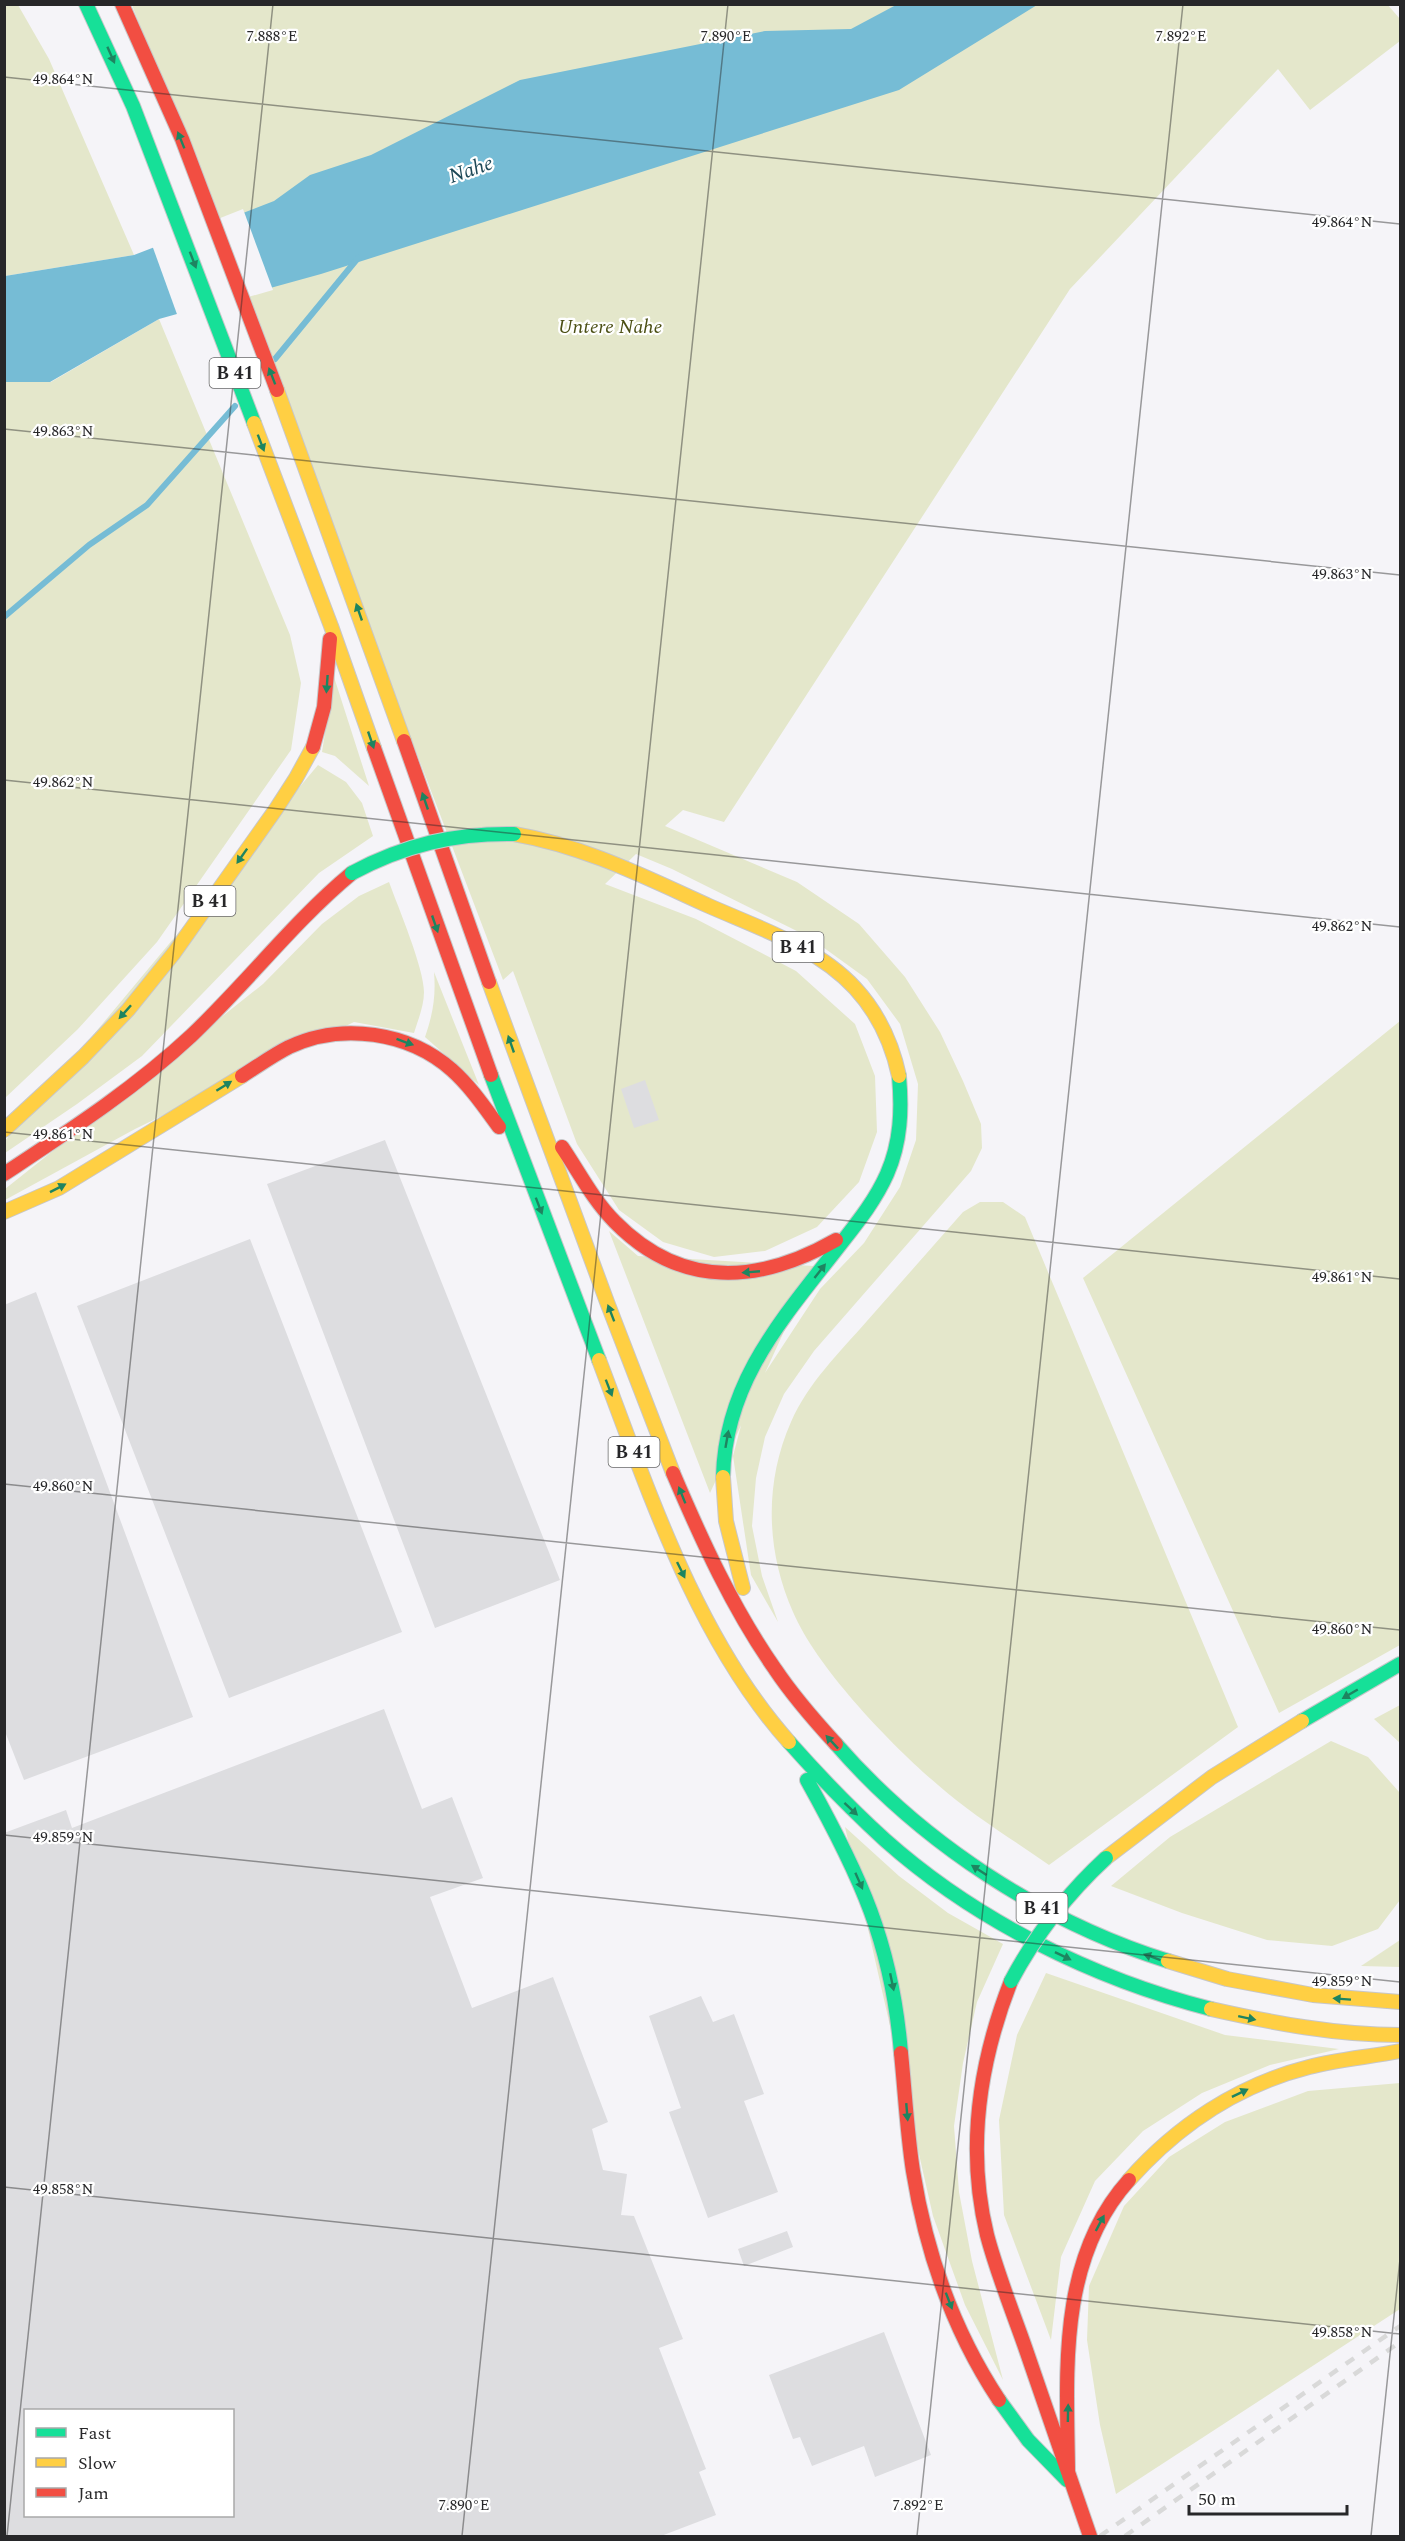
<svg xmlns="http://www.w3.org/2000/svg" width="1405" height="2541" font-family="Spectral,serif">
	<style>
		.green { fill: #e4e7cb }
		.water { fill: #76bcd5 }
		.pier { fill: #f5f4f8 }
		.lines { fill: none; stroke-linecap: round; stroke-linejoin: round }
		.stream { stroke: #76bcd5; stroke-width: 6 }
		.building { fill: #dddde0; fill-rule: evenodd }
		.fast-casing { stroke: #c7c7c9; stroke-width: 16 }
		.slow-casing { stroke: #c7c7c9; stroke-width: 16 }
		.jam-casing { stroke: #c7c7c9; stroke-width: 16 }
		.fast { stroke: #16e098; stroke-width: 14 }
		.slow { stroke: #ffcf43; stroke-width: 14 }
		.jam { stroke: #f24e42; stroke-width: 14 }
		.rail { stroke: #d9d9d9; stroke-width: 4.5; stroke-dasharray: 10 10; stroke-linecap: butt }
		.fast-bridge-casing { stroke: #c7c7c9; stroke-width: 16; stroke-linecap: butt }
		.fast-bridge { stroke: #16e098; stroke-width: 14 }
		.oneway { fill: #1e8460 }
		.ticks { fill: none; stroke: #272729; stroke-width: 1.5; stroke-opacity: 0.45 }
		.labels { text-anchor: middle; dominant-baseline: central; stroke-width: 4.5; stroke-linejoin: round; paint-order: stroke }
		.shield { fill: #fff; stroke: #686869; stroke-width: 1.5 }
		.shield-label { font-size: 18px; font-weight: bold; fill: #272729 }
		.park-label { font-size: 20px; font-style: italic; fill: #4b4f13; stroke: #fff }
		.water-label { font-size: 21px; font-style: italic; fill: #1d4857; stroke: #fff }
		.ticks-label { font-size: 15px; text-anchor: middle; fill: #272729; stroke: #fff; stroke-width: 4.5; stroke-linejoin: round; paint-order: stroke }
	</style>
	<rect width="100%" height="100%" fill="#f5f4f8"/>
	<path class="green" d="M 1387,4 L 1400,19 L 1400,41 L 1310,110 L 1278,69 L 1070,289 L 724,822 L 683,810 L 665,826 L 797,882 L 859,924 L 905,977 L 940,1032 L 963,1081 L 981,1124 L 982,1148 L 971,1171 L 814,1351 L 784,1394 L 765,1437 L 756,1478 L 752,1526 L 762,1576 L 778,1622 L 751,1575 L 733,1456 L 748,1399 L 820,1289 L 864,1243 L 900,1187 L 916,1140 L 918,1084 L 900,1024 L 867,979 L 809,937 L 672,869 L 636,854 L 605,884 L 696,919 L 796,971 L 855,1024 L 875,1076 L 877,1132 L 859,1182 L 817,1227 L 765,1251 L 714,1257 L 663,1242 L 619,1210 L 577,1144 L 513,971 L 503,980 L 132,5 Z
		M 5,5 L 18,5 L 49,59 L 134,255 L 5,276 Z
		M 159,319 L 290,635 L 301,683 L 291,750 L 157,942 L 78,1029 L 5,1098 L 5,382 L 51,382 Z
		M 334,677 L 369,786 L 335,756 L 322,752 Z
		M 318,765 L 346,782 L 362,803 L 373,836 L 319,873 L 142,1056 L 77,1104 L 5,1153 L 4,1142 Z
		M 389,882 C 398,907 424,968 424,992 C 424,1006 418,1020 414,1033 L 354,1022 L 135,1129 L 5,1200 L 5,1189 L 263,984 L 322,924 L 359,896 Z
		M 434,972 L 479,1085 L 425,1037 C 433,1014 436,996 434,972 Z
		M 1400,1021 L 1400,1645 L 1279,1713 L 1083,1278 Z
		M 980,1202 L 1003,1202 L 1025,1217 L 1238,1727 L 1049,1865 C 1012,1839 972,1815 938,1785 C 891,1745 817,1668 793,1612 C 766,1551 764,1483 791,1422 C 808,1383 839,1353 867,1321 C 899,1285 931,1248 963,1212 Z
		M 609,1231 L 638,1256 L 814,1266 L 710,1493 Z
		M 1400,1705 L 1400,1743 L 1374,1719 Z
		M 1331,1741 L 1368,1757 L 1400,1793 L 1400,1900 L 1378,1929 L 1332,1946 L 1267,1940 L 1182,1913 L 1111,1886 L 1170,1837 Z
		M 845,1827 L 899,1876 L 948,1913 L 1003,1944 L 977,2002 L 963,2063 L 954,2126 L 959,2192 L 972,2261 L 1003,2380 L 965,2305 L 933,2216 Z
		M 1400,1940 L 1400,1967 L 1361,1966 Z
		M 1046,1973 L 1225,2035 L 1339,2049 L 1270,2065 L 1202,2093 L 1143,2131 L 1095,2181 L 1061,2257 L 1051,2340 L 1004,2215 L 999,2120 L 1017,2035 Z
		M 1400,2083 L 1400,2309 L 1116,2494 L 1100,2425 L 1087,2340 L 1089,2286 L 1124,2206 L 1169,2157 L 1225,2122 L 1308,2091 Z"/>
	<path class="water" d="M 896,5 L 1037,5 L 899,90 L 321,274 L 159,319 L 50,382 L 5,382 L 5,276 L 134,255 L 274,201 L 310,175 L 371,155 L 520,80 L 765,31 L 851,29 Z"/>
	<path class="pier" d="M 243,209 L 273,290 L 178,317 L 152,245 Z"/>
	<g class="lines">
		<path class="stream" d="M 275,359 L 358,258
			M 4,617 L 89,545 L 147,505 L 235,406"/>
	</g>
	<path class="building" d="M 645,1080 L 659,1120 L 634,1128 L 621,1089 Z
		M 385,1140 L 560,1580 L 435,1628 L 267,1184 Z
		M 250,1239 L 402,1632 L 229,1698 L 77,1306 Z
		M 36,1292 L 193,1717 L 24,1780 L 4,1729 L 4,1305 Z
		M 384,1709 L 422,1809 L 452,1797 L 483,1878 L 430,1897 L 472,2008 L 553,1977 L 608,2122 L 592,2129 L 603,2170 L 627,2174 L 621,2215 L 634,2216 L 683,2339 L 659,2348 L 706,2469 L 699,2472 L 716,2515 L 661,2536 L 4,2536 L 4,1833 L 66,1810 L 72,1828 ZM 26,2410 L 232,2410 L 232,2516 L 26,2516 Z
		M 701,1996 L 713,2022 L 734,2014 L 764,2094 L 744,2101 L 778,2192 L 708,2218 L 669,2112 L 681,2108 L 649,2016 Z
		M 787,2231 L 793,2247 L 744,2266 L 738,2249 Z
		M 884,2332 L 931,2455 L 875,2477 L 864,2446 L 812,2466 L 800,2437 L 793,2439 L 769,2375 Z"/>
	<g class="lines">
		<defs>
			<path id="fast" d="M 86,4 L 133,106 L 254,423
				M 491,1075 L 599,1360
				M 723,1477 C 725,1381 784,1317 839,1246 C 857,1223 875,1201 887,1174 C 901,1142 902,1109 899,1076
				M 1302,1721 L 1400,1664
				M 789,1742 C 820,1777 851,1809 885,1840 C 976,1921 1094,1979 1211,2009
				M 836,1744 C 922,1843 1043,1922 1168,1961
				M 807,1780 C 860,1875 892,1943 901,2053
				M 999,2400 L 1028,2440 L 1067,2480"/>
			<path id="slow" d="M 277,390 L 404,741
				M 254,423 L 331,626 L 374,748
				M 514,834 C 584,846 645,877 709,906 C 759,928 817,947 855,988 C 878,1013 892,1043 899,1076
				M 489,982 L 607,1302 L 673,1473
				M 4,1130 L 83,1057 L 128,1010 L 174,953 L 276,809 L 296,778 L 313,747
				M 4,1212 L 59,1188 L 242,1076
				M 599,1360 C 648,1489 696,1638 789,1742
				M 723,1477 L 726,1521 L 743,1588
				M 1106,1858 L 1212,1777 L 1302,1721
				M 1168,1961 L 1227,1979 L 1313,1995 L 1400,2002
				M 1211,2009 C 1273,2023 1336,2035 1400,2035
				M 1129,2180 C 1177,2126 1238,2085 1309,2067 C 1339,2059 1370,2057 1400,2051"/>
			<path id="jam" d="M 122,4 L 182,139 L 277,390
				M 404,741 L 489,982
				M 313,747 L 324,707 L 330,639
				M 374,748 L 491,1075
				M 242,1076 C 258,1066 273,1055 289,1047 C 342,1022 409,1032 452,1070 C 471,1087 485,1108 499,1127
				M 562,1147 C 579,1172 593,1200 615,1222 C 681,1289 759,1284 836,1240
				M 4,1174 C 69,1131 134,1089 191,1036 C 247,983 293,922 352,873
				M 673,1473 C 702,1541 733,1609 775,1669 C 793,1696 814,1720 836,1744
				M 1011,1981 C 979,2063 966,2148 987,2235 C 997,2273 1012,2310 1025,2347 C 1047,2410 1068,2473 1090,2536
				M 901,2053 C 905,2092 907,2132 913,2171 C 926,2252 954,2332 999,2400
				M 1068,2472 C 1067,2373 1057,2260 1129,2180"/>
		</defs>
		<use href="#fast" class="fast-casing"/>
		<use href="#slow" class="slow-casing"/>
		<use href="#jam" class="jam-casing"/>
		<use href="#fast" class="fast"/>
		<use href="#slow" class="slow"/>
		<use href="#jam" class="jam"/>
		<path class="rail" d="M 1100,2536 L 1400,2326
			M 1125,2536 L 1400,2342"/>
		<defs>
			<path id="fast-bridge" d="M 352,873 C 404,845 455,833 514,834
				M 1011,1981 C 1036,1934 1067,1894 1106,1858"/>
		</defs>
		<use href="#fast-bridge" class="fast-bridge-casing"/>
		<use href="#fast-bridge" class="fast-bridge"/>
	</g>
	<defs><path id="oneway-solid" d="M-6-.8H1V-3.2L6.5 0L1 3.2V.8H-6Z" transform="scale(1.5)"/></defs>
	<g class="oneway">
		<use href="#oneway-solid" transform="translate(111 55) rotate(66)"/>
		<use href="#oneway-solid" transform="translate(181 140) rotate(-112)"/>
		<use href="#oneway-solid" transform="translate(193 260) rotate(69)"/>
		<use href="#oneway-solid" transform="translate(272 376) rotate(-111)"/>
		<use href="#oneway-solid" transform="translate(261 443) rotate(69)"/>
		<use href="#oneway-solid" transform="translate(359 612) rotate(-109)"/>
		<use href="#oneway-solid" transform="translate(327 684) rotate(94)"/>
		<use href="#oneway-solid" transform="translate(371 740) rotate(71)"/>
		<use href="#oneway-solid" transform="translate(425 801) rotate(-109)"/>
		<use href="#oneway-solid" transform="translate(242 856) rotate(125)"/>
		<use href="#oneway-solid" transform="translate(435 924) rotate(71)"/>
		<use href="#oneway-solid" transform="translate(125 1012) rotate(132)"/>
		<use href="#oneway-solid" transform="translate(405 1042) rotate(20)"/>
		<use href="#oneway-solid" transform="translate(511 1044) rotate(-109)"/>
		<use href="#oneway-solid" transform="translate(224 1086) rotate(-32)"/>
		<use href="#oneway-solid" transform="translate(58 1188) rotate(-27)"/>
		<use href="#oneway-solid" transform="translate(539 1206) rotate(69)"/>
		<use href="#oneway-solid" transform="translate(820 1271) rotate(-52)"/>
		<use href="#oneway-solid" transform="translate(751 1272) rotate(175)"/>
		<use href="#oneway-solid" transform="translate(611 1313) rotate(-111)"/>
		<use href="#oneway-solid" transform="translate(609 1388) rotate(69)"/>
		<use href="#oneway-solid" transform="translate(727 1439) rotate(-80)"/>
		<use href="#oneway-solid" transform="translate(682 1495) rotate(-112)"/>
		<use href="#oneway-solid" transform="translate(681 1570) rotate(64)"/>
		<use href="#oneway-solid" transform="translate(1350 1694) rotate(150)"/>
		<use href="#oneway-solid" transform="translate(832 1742) rotate(-133)"/>
		<use href="#oneway-solid" transform="translate(851 1809) rotate(43)"/>
		<use href="#oneway-solid" transform="translate(979 1870) rotate(-147)"/>
		<use href="#oneway-solid" transform="translate(859 1881) rotate(66)"/>
		<use href="#oneway-solid" transform="translate(1063 1956) rotate(26)"/>
		<use href="#oneway-solid" transform="translate(1152 1957) rotate(-160)"/>
		<use href="#oneway-solid" transform="translate(892 1982) rotate(78)"/>
		<use href="#oneway-solid" transform="translate(1342 1999) rotate(-176)"/>
		<use href="#oneway-solid" transform="translate(1247 2018) rotate(12)"/>
		<use href="#oneway-solid" transform="translate(1240 2093) rotate(-26)"/>
		<use href="#oneway-solid" transform="translate(907 2112) rotate(85)"/>
		<use href="#oneway-solid" transform="translate(1100 2223) rotate(-62)"/>
		<use href="#oneway-solid" transform="translate(949 2301) rotate(69)"/>
		<use href="#oneway-solid" transform="translate(1068 2413) rotate(-89)"/>
	</g>
	<path class="ticks" d="M 4,77 L 1400,224M 4,429 L 1400,575M 4,780 L 1400,927M 4,1132 L 1400,1279M 4,1484 L 1400,1630M 4,1835 L 1400,1982M 4,2187 L 1400,2334M 7,2536 L 273,4M 462,2536 L 728,4M 917,2536 L 1183,4M 1371,2536 L 1400,2259"/>
	<g class="labels">
		<g class="shield">
			<rect x="209.5" y="358" width="51" height="30" rx="4.5"/>
			<rect x="184.5" y="886" width="51" height="30" rx="4.5"/>
			<rect x="772.5" y="932" width="51" height="30" rx="4.5"/>
			<rect x="608.5" y="1437" width="51" height="30" rx="4.5"/>
			<rect x="1016.5" y="1893" width="51" height="30" rx="4.5"/>
		</g>
		<g class="shield-label">
			<text x="235" y="373">B 41</text>
			<text x="210" y="901">B 41</text>
			<text x="798" y="947">B 41</text>
			<text x="634" y="1452">B 41</text>
			<text x="1042" y="1908">B 41</text>
		</g>
		<g class="park-label">
			<text x="610" y="327">Untere Nahe</text>
		</g>
		<g class="water-label">
			<text transform="translate(471 170) rotate(-19)">Nahe</text>
		</g>
	</g>
	<g class="ticks-label">
		<text x="272" y="41">7.888°E</text>
		<text x="726" y="41">7.890°E</text>
		<text x="1181" y="41">7.892°E</text>
		<text x="63" y="84">49.864°N</text>
		<text x="1342" y="227">49.864°N</text>
		<text x="63" y="436">49.863°N</text>
		<text x="1342" y="579">49.863°N</text>
		<text x="63" y="787">49.862°N</text>
		<text x="1342" y="931">49.862°N</text>
		<text x="63" y="1139">49.861°N</text>
		<text x="1342" y="1282">49.861°N</text>
		<text x="63" y="1491">49.860°N</text>
		<text x="1342" y="1634">49.860°N</text>
		<text x="63" y="1842">49.859°N</text>
		<text x="1342" y="1986">49.859°N</text>
		<text x="63" y="2194">49.858°N</text>
		<text x="1342" y="2337">49.858°N</text>
		<text x="464" y="2510">7.890°E</text>
		<text x="918" y="2510">7.892°E</text>
	</g>
	<rect width="1405" height="2541" fill="none" stroke="#272729" stroke-width="12"/>
	<rect x="24" y="2409" width="210" height="108" fill="#ffffff" stroke="#a9a9a9" stroke-width="1.5"/>
	<rect x="36" y="2428" width="30" height="9" fill="#16e098" stroke="#a9a9a9" stroke-width="1.5"/>
	<text x="78" y="2439" font-size="18" fill="#272729">Fast</text>
	<rect x="36" y="2458" width="30" height="9" fill="#ffcf43" stroke="#a9a9a9" stroke-width="1.5"/>
	<text x="78" y="2469" font-size="18" fill="#272729">Slow</text>
	<rect x="36" y="2488" width="30" height="9" fill="#f24e42" stroke="#a9a9a9" stroke-width="1.5"/>
	<text x="78" y="2499" font-size="18" fill="#272729">Jam</text>
	<path d="M1189 2505v9h158v-9" fill="none" stroke="#272729" stroke-width="3"/>
	<text x="1198" y="2505" font-size="18" fill="#272729" stroke="#ffffff" stroke-width="4.5" paint-order="stroke">50 m</text>
</svg>
